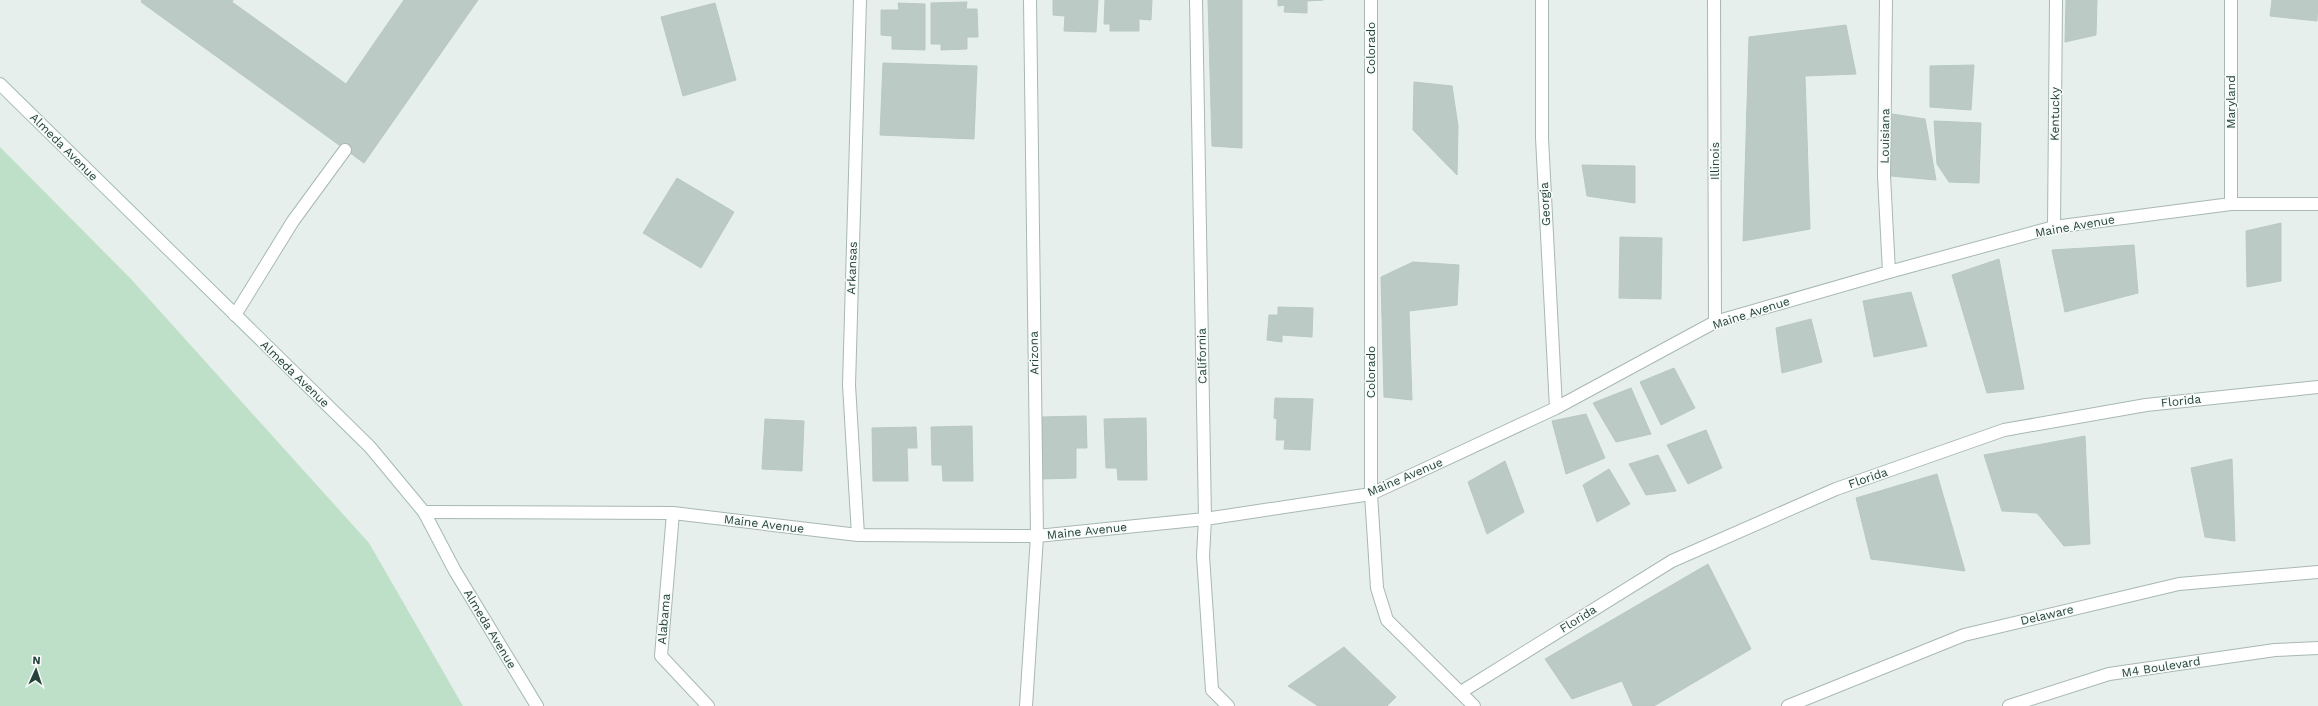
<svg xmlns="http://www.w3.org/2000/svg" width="2318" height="706" font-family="'Work Sans',sans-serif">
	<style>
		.green { fill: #bfe0c8 }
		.building { fill: #bbcac4; stroke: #b8c9c2 }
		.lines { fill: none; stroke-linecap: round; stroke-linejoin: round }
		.service-casing { stroke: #a8b8b2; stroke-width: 14 }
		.minor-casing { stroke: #a8b8b2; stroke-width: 14 }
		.tertiary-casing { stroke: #a8b8b2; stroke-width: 14 }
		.secondary-casing { stroke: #a4bbb3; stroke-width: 14 }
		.service { stroke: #fff; stroke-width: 12 }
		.minor { stroke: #fff; stroke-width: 12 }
		.tertiary { stroke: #fff; stroke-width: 12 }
		.secondary { stroke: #fff; stroke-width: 12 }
		.labels { text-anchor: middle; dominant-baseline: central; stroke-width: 3; stroke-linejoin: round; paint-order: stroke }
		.street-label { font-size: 12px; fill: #24423a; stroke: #f7fbf9 }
	</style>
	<rect width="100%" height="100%" fill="#e6efeb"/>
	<path class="green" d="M 0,147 L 131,279 L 369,543 L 463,706 L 0,706 Z"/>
	<path class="building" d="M 142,0 L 233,0 L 232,2 L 346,84 L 404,0 L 478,0 L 364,163 L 141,2 Z
		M 1053,0 L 1098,0 L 1096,32 L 1064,31 L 1065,16 L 1053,15 Z
		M 1105,0 L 1152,0 L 1151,20 L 1139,19 L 1139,31 L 1110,31 L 1110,24 L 1104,24 Z
		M 1208,0 L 1242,0 L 1242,148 L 1212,146 Z
		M 1278,0 L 1323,0 L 1307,1 L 1307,13 L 1284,12 L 1285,5 L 1278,6 Z
		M 2066,0 L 2097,0 L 2096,35 L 2065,42 Z
		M 2272,0 L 2318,0 L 2317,21 L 2270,16 Z
		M 967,2 L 966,9 L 977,9 L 978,37 L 967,37 L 967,49 L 941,50 L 941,44 L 931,44 L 931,3 Z
		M 715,3 L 736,80 L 683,96 L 661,17 Z
		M 898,3 L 925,4 L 925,50 L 892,49 L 892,36 L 881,35 L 881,10 L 899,10 Z
		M 1846,25 L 1856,74 L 1805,76 L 1810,229 L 1743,241 L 1749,37 Z
		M 883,63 L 977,66 L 974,139 L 880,135 Z
		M 1974,65 L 1971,110 L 1930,107 L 1930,66 Z
		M 1414,82 L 1452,86 L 1458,126 L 1457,175 L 1413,130 Z
		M 1892,114 L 1925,119 L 1936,180 L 1891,176 Z
		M 1934,121 L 1981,123 L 1979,183 L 1949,182 L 1937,164 Z
		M 1582,165 L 1635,166 L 1635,203 L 1587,196 Z
		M 677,178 L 734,212 L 701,268 L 643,233 Z
		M 2281,223 L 2281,281 L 2247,287 L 2246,231 Z
		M 1620,237 L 1662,238 L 1661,299 L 1619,298 Z
		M 2134,245 L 2138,293 L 2065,312 L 2052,250 Z
		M 1999,259 L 2024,389 L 1987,393 L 1952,275 Z
		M 1413,262 L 1459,265 L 1457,305 L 1409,311 L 1412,400 L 1384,397 L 1381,277 Z
		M 1911,292 L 1927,346 L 1874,357 L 1863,301 Z
		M 1278,307 L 1313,308 L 1312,337 L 1282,335 L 1282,342 L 1267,340 L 1269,315 L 1278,315 Z
		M 1811,319 L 1822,362 L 1782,373 L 1776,328 Z
		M 1674,368 L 1695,408 L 1661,425 L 1640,382 Z
		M 1631,388 L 1651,434 L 1616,442 L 1593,403 Z
		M 1275,398 L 1313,399 L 1310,450 L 1284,449 L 1285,440 L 1276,440 L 1277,419 L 1274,418 Z
		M 1586,414 L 1605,458 L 1566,474 L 1552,421 Z
		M 1086,416 L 1087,448 L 1076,448 L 1076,478 L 1042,479 L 1041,417 Z
		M 1146,418 L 1147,480 L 1118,480 L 1117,468 L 1106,468 L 1104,419 Z
		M 765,419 L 804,421 L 802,471 L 762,469 Z
		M 972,426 L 973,481 L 943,481 L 942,465 L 932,465 L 931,427 Z
		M 916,427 L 917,448 L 907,448 L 908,481 L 873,481 L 872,428 Z
		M 1706,430 L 1722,468 L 1688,484 L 1667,445 Z
		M 2085,436 L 2090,544 L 2064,546 L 2037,513 L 2002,511 L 1984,455 Z
		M 1658,455 L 1676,491 L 1646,495 L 1629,464 Z
		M 2232,459 L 2235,541 L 2205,537 L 2191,468 Z
		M 1505,461 L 1524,512 L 1487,534 L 1468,482 Z
		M 1609,469 L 1630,504 L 1597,522 L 1583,485 Z
		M 1937,474 L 1965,571 L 1871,559 L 1856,498 Z
		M 1708,564 L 1751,649 L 1654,706 L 1633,706 L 1622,681 L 1572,699 L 1545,659 Z
		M 1344,647 L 1396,697 L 1387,706 L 1318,706 L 1288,686 Z"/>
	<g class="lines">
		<defs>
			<path id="service" d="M 235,315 L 293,221 L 345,150"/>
			<path id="minor" d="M 1196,0 L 1205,519 L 1203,556 L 1212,690 L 1228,706
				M 1371,0 L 1371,494 L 1377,588 L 1387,620 L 1474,706
				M 1542,0 L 1542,138 L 1556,408
				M 1714,0 L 1715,322
				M 1886,0 L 1884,176 L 1889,272
				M 2231,0 L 2231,204
				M 2054,227 L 2056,0
				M 424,512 L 673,513 L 858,535 L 1037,536 L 1205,519 L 1371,494 L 1556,408 L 1715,322 L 1889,272 L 2054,227 L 2231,204 L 2318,204
				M 673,513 L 661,656 L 708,706
				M 858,535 L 849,385 L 860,0
				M 1461,692 L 1672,561 L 1836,489 L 2004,430 L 2146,405 L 2318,387
				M 1026,706 L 1037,536 L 1030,0
				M 1788,706 L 1964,635 L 2179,584 L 2318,572"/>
			<path id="tertiary" d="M 2009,706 L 2109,674 L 2275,650 L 2318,648"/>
			<path id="secondary" d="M 0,84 L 370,447 L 424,512 L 455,571 L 537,706"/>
		</defs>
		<use href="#service" class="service-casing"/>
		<use href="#minor" class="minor-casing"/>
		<use href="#tertiary" class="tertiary-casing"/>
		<use href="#secondary" class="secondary-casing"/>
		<use href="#service" class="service"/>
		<use href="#minor" class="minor"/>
		<use href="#tertiary" class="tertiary"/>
		<use href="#secondary" class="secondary"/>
	</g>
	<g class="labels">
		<g class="street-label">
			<text transform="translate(1371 48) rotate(-90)">Colorado</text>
			<text transform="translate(2231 102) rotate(-90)">Maryland</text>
			<text transform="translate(2055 114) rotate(-89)">Kentucky</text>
			<text transform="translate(1885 136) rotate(-89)">Louisiana</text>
			<text transform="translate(64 147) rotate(45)">Almeda Avenue</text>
			<text transform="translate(1715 161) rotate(-90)">Illinois</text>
			<text transform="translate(1545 204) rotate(-93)">Georgia</text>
			<text transform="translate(2075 226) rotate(-10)">Maine Avenue</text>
			<text transform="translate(852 268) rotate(-88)">Arkansas</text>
			<text transform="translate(1751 313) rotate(-18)">Maine Avenue</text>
			<text transform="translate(1034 353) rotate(-91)">Arizona</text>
			<text transform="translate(1202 356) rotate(-91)">California</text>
			<text transform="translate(1371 372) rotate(-90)">Colorado</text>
			<text transform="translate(295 374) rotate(44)">Almeda Avenue</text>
			<text transform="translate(2181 401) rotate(-6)">Florida</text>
			<text transform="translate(1405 477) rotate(-23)">Maine Avenue</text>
			<text transform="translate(1868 478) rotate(-19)">Florida</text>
			<text transform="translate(764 524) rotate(7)">Maine Avenue</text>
			<text transform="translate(1087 531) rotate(-6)">Maine Avenue</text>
			<text transform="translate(2047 615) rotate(-13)">Delaware</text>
			<text transform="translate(664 619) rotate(-85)">Alabama</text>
			<text transform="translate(1578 619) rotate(-32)">Florida</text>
			<text transform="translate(490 629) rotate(59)">Almeda Avenue</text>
			<text transform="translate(2161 667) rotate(-9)">M4 Boulevard</text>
		</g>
	</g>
	<g transform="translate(36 670) rotate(3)" stroke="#f7fbf9" stroke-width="3" paint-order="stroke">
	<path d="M0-3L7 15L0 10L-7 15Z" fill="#24423a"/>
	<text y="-6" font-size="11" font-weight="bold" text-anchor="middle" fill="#24423a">N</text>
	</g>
</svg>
